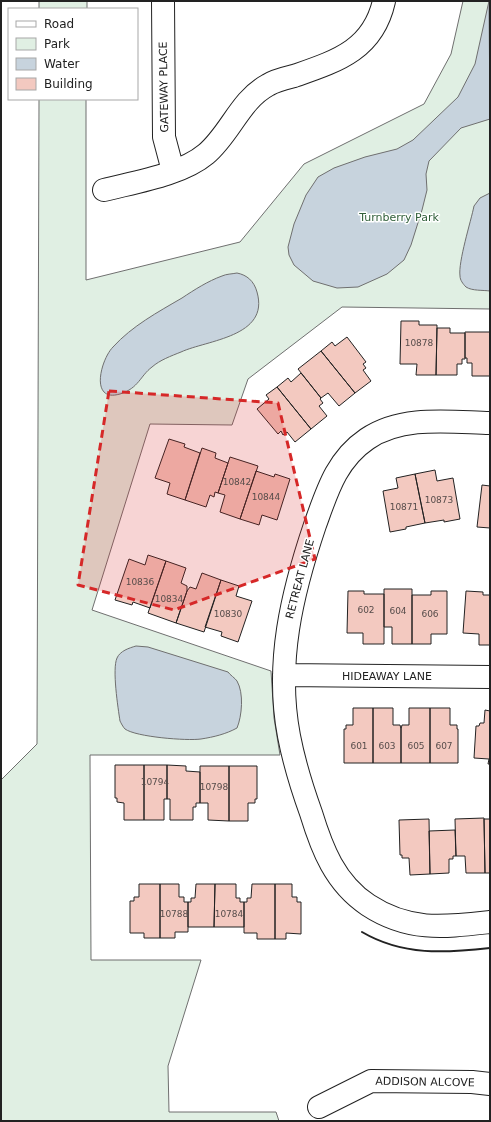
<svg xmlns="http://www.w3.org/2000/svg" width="491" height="1122" font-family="'DejaVu Sans',sans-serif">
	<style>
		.green { fill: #e0efe3; stroke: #6f6f6f }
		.water { fill: #c7d3dd; stroke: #6f6f6f }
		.building { fill: #f3c9c0; stroke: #222 }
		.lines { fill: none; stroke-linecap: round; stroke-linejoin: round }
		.minor-casing { stroke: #222; stroke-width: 24 }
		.minor { stroke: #fff; stroke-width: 22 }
		.wall { stroke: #222; stroke-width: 2 }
		.marked { fill: #d62828; fill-opacity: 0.2; stroke: #d62828; stroke-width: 3; stroke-dasharray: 8 5; stroke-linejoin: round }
		.labels { text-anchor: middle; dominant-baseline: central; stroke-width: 3; stroke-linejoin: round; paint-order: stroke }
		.number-label { font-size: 9px; fill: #564c4a }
		.street-label { font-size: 11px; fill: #222; stroke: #fff }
		.park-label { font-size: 11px; fill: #2f5e38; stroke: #fff }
	</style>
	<rect width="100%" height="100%" fill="#fff"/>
	<path class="green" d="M 39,1 L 87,1 L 87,9 L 39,9 Z
		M 463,1 L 490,1 L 490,309 L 342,307 L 248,379 L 232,425 L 150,424 L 92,610 L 271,671 L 274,718 L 280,755 L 90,755 L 91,960 L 201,960 L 168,1066 L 169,1112 L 276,1112 L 279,1121 L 1,1121 L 1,780 L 37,744 L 39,99 L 86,99 L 86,280 L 240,242 L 304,164 L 424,104 L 451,54 Z"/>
	<path class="water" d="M 489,1 L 490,119 L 461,128 L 429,161 L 426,174 L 427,190 L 422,210 L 411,245 L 404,260 L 387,274 L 358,287 L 337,288 L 313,281 L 294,265 L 289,255 L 288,247 L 294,224 L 306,195 L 318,177 L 334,168 L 365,157 L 397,149 L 413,140 L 458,97 L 475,64 Z
		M 490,193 L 490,291 C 483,290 472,291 466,287 C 463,284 460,280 460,276 C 458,262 471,221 474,206 L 480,198 Z
		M 237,273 C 247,275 254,281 257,292 C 270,337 207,340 181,352 C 171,356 160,360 152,367 C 140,376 139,388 120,394 C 89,403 101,359 113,347 C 132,326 158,312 182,298 C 194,290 208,281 222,276 C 226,274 232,274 237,273 Z
		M 136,646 L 148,647 L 228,672 C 230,675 235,678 237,681 C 244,693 242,716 237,728 C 226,734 214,737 201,739 C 187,741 136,737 125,729 C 123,727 121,723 120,721 C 118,708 112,669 117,658 C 120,651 129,648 136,646 Z"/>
	<path class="building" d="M 401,321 L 419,321 L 419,325 L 437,325 L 436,375 L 416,375 L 417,364 L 400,364 Z
		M 437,328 L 450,328 L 450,333 L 465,333 L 465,359 L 462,359 L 462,364 L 457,364 L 457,375 L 436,375 Z
		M 465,332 L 490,332 L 490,376 L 472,376 L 472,363 L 467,363 L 467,358 L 465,358 Z
		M 347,337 L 366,362 L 363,364 L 366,368 L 363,370 L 371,381 L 355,393 L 321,351 L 332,342 L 335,346 Z
		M 321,351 L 355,393 L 339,406 L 328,393 L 321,398 L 298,369 Z
		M 301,373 L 321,398 L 320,399 L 323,403 L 319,406 L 327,416 L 311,429 L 277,387 L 288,378 L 291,382 Z
		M 277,387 L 311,429 L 295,442 L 287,432 L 283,435 L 281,431 L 278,434 L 257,409 L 269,399 L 266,395 Z
		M 169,439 L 185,444 L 184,447 L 200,453 L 185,500 L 167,494 L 170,483 L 155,478 Z
		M 202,448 L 216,453 L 215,458 L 228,463 L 218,493 L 215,492 L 214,497 L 210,495 L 206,507 L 185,500 Z
		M 230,457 L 258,466 L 240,519 L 220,512 L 225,495 L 218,493 Z
		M 435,470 L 437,481 L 453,478 L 460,519 L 444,522 L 444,520 L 425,523 L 415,474 Z
		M 256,471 L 274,477 L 275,474 L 290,479 L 277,520 L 262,515 L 259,525 L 240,519 Z
		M 415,474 L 425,523 L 406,527 L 406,529 L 390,532 L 383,491 L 398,488 L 396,478 Z
		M 482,485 L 490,486 L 490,528 L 477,527 Z
		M 148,555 L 166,561 L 150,608 L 133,602 L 132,605 L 115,600 L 129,559 L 145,565 Z
		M 166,561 L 186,568 L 181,583 L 187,586 L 187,591 L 176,623 L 148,613 Z
		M 202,573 L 221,580 L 204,632 L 176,623 L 187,591 L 190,587 L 196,589 Z
		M 221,580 L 239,586 L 236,596 L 252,601 L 238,642 L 221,636 L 222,632 L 205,627 Z
		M 384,589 L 412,589 L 412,644 L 392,644 L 392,627 L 384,627 Z
		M 348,591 L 364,591 L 364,594 L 384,594 L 384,644 L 363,644 L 363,633 L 347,633 Z
		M 431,591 L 447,591 L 447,634 L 431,634 L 431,644 L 412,644 L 412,595 L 431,595 Z
		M 466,591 L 483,592 L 483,595 L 490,595 L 490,645 L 479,645 L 479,634 L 463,633 Z
		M 353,708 L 373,708 L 373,763 L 344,763 L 344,729 L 346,729 L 346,725 L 353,725 Z
		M 373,708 L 393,708 L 393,725 L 400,725 L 401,729 L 401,763 L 373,763 Z
		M 409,708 L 430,708 L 430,763 L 401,763 L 401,729 L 402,725 L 409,725 Z
		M 430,708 L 450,708 L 450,725 L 457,725 L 457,729 L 458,729 L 458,763 L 430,763 Z
		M 485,710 L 490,711 L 490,764 L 488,764 L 489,759 L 474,758 L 476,726 L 479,726 L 480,723 L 484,723 Z
		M 115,765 L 144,765 L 144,820 L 124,820 L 124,803 L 117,802 L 117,798 L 115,798 Z
		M 144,765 L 167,765 L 167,799 L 164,799 L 164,820 L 144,820 Z
		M 167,765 L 186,766 L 186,771 L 200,772 L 200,803 L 196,803 L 196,807 L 193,807 L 193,820 L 170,820 L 170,799 L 167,799 Z
		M 200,766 L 229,766 L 229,821 L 208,820 L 208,803 L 200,803 Z
		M 229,766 L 257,766 L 257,799 L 255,799 L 255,803 L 248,803 L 248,821 L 229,821 Z
		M 484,818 L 485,873 L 466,873 L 465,856 L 456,856 L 455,819 Z
		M 429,819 L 430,874 L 410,875 L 409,858 L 402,858 L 402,855 L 400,855 L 399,820 Z
		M 484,819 L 490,819 L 490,873 L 485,873 Z
		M 455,830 L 456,856 L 453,856 L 453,859 L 449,859 L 449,873 L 430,874 L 429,831 Z
		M 139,884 L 160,884 L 160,938 L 144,938 L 144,933 L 130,933 L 130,901 L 134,901 L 134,897 L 139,897 Z
		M 160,884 L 179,884 L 179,897 L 184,897 L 184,902 L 188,902 L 188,932 L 175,932 L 175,938 L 160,938 Z
		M 196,884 L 215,884 L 214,927 L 188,927 L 188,902 L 191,902 L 191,898 L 195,898 Z
		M 215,884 L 236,884 L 236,898 L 240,898 L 240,902 L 244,902 L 244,927 L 214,927 Z
		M 252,884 L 275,884 L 275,939 L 257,939 L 257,933 L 244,933 L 244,902 L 247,902 L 247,898 L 251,898 Z
		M 275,884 L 292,884 L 292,897 L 297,897 L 297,902 L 301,902 L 301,934 L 286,933 L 286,939 L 275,939 Z"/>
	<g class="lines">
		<defs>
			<path id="minor" d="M 163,1 L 164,137 L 173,171
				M 104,190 C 135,182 181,175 206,154 C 230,134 240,100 268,85 C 276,80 286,78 294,76 C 337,61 373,50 384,1
				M 490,423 C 450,422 402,415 367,439 C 336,460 327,492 315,525 C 292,593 275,663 289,736 C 294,762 302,788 311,813 C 322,849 335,883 368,905 C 409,932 445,927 490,922
				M 284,675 L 490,677
				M 319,1107 L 371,1081 L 472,1082 L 490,1084"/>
		</defs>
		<use href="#minor" class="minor-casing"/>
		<use href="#minor" class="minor"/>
		<path class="wall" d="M 362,932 C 403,956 445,953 490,948"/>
	</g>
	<path class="marked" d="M 109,391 L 278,403 L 315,559 L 174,610 L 78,585 Z"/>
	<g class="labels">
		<g class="number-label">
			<text x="419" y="343">10878</text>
			<text x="237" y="482">10842</text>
			<text x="266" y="497">10844</text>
			<text x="439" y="500">10873</text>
			<text x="404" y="507">10871</text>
			<text x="140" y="582">10836</text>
			<text x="169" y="599">10834</text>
			<text x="366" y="610">602</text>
			<text x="398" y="611">604</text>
			<text x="228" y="614">10830</text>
			<text x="430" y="614">606</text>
			<text x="359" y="746">601</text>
			<text x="387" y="746">603</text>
			<text x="416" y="746">605</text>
			<text x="444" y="746">607</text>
			<text x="155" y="782">10794</text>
			<text x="214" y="787">10798</text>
			<text x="174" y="914">10788</text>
			<text x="229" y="914">10784</text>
		</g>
		<g class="street-label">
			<text transform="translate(164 87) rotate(-91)">GATEWAY PLACE</text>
			<text transform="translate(300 579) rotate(-75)">RETREAT LANE</text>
			<text x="387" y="676">HIDEAWAY LANE</text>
			<text transform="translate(425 1082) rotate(1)">ADDISON ALCOVE</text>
		</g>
		<g class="park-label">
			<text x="399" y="217">Turnberry Park</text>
		</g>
	</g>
	<rect width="491" height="1122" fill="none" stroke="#222222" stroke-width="4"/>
	<rect x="8" y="8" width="130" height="92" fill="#ffffff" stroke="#a7a7a7"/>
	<rect x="16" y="21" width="20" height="6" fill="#ffffff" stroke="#a7a7a7"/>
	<text x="44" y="28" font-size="12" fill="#222222">Road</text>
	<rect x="16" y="38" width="20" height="12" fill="#e0efe3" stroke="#a7a7a7"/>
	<text x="44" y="48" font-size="12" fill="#222222">Park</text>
	<rect x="16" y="58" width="20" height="12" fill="#c7d3dd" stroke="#a7a7a7"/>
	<text x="44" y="68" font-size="12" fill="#222222">Water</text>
	<rect x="16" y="78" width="20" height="12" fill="#f3c9c0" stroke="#a7a7a7"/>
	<text x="44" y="88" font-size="12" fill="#222222">Building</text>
</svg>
